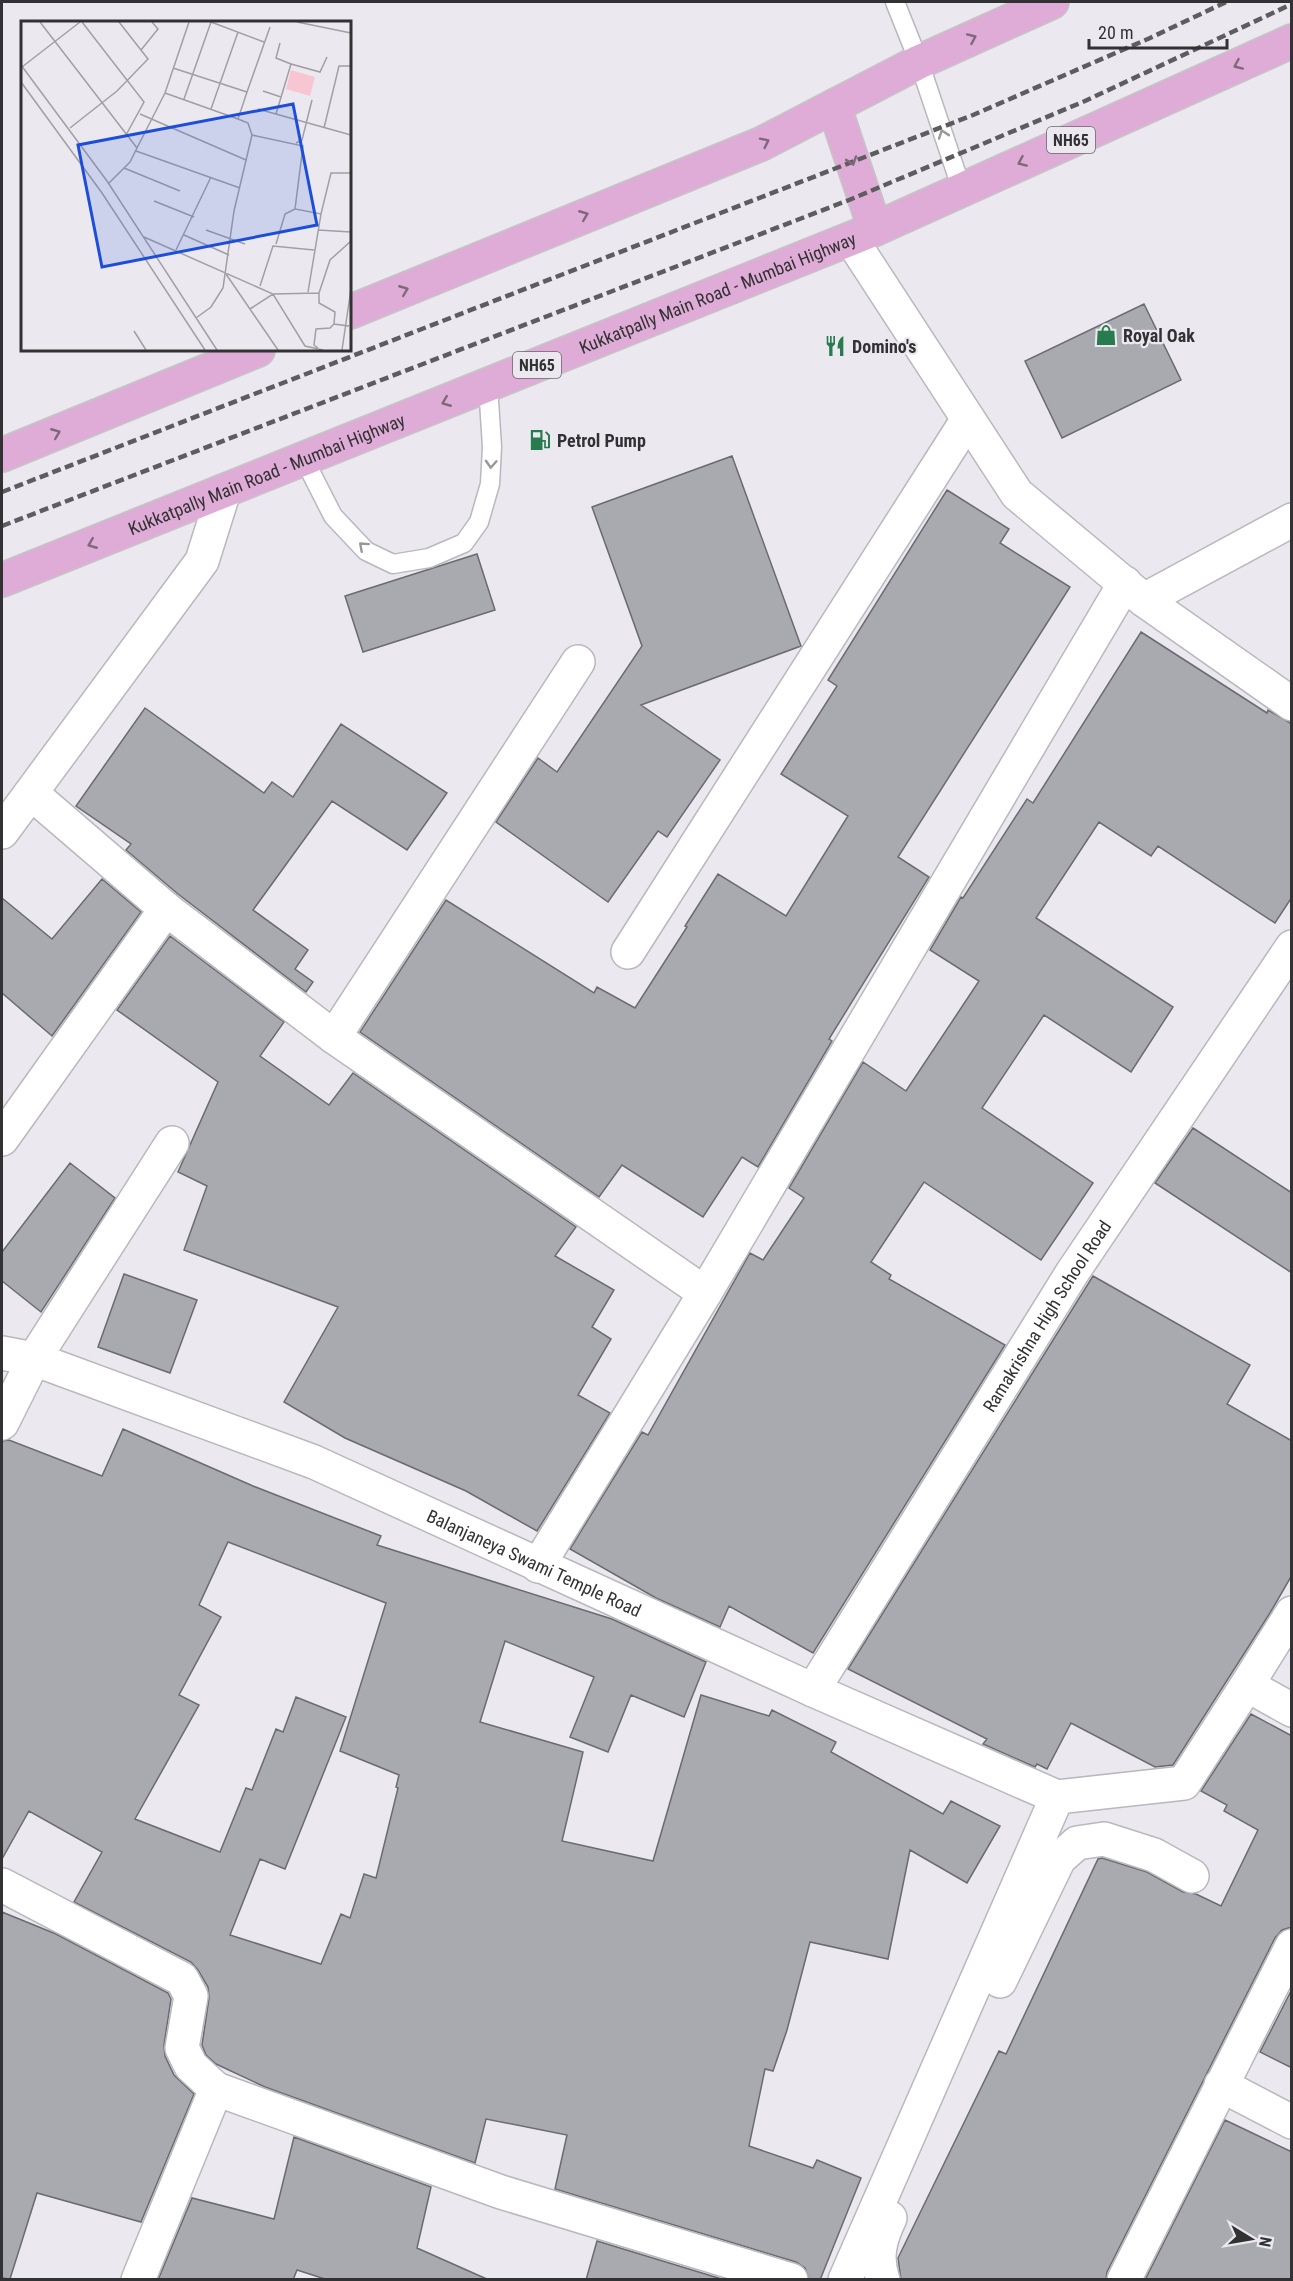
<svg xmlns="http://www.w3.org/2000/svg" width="1293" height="2281" font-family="'Roboto Condensed',sans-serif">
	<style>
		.building { fill: #a8aab0; stroke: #6a6b71; stroke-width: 1.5; fill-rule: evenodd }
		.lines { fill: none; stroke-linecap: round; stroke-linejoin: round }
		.service-casing { stroke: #bab7be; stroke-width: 21 }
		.minor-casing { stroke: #bab7be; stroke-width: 36 }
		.trunk-casing { stroke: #c6c5c6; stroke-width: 36 }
		.service { stroke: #fff; stroke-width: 18 }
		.minor { stroke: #fff; stroke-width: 33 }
		.trunk { stroke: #deacd6; stroke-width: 33 }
		.rail { stroke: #5d5c5f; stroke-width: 4.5; stroke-dasharray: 9 4.5; stroke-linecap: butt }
		.oneway { stroke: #7f687c }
		.oneway2 { stroke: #989899 }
		.labels { text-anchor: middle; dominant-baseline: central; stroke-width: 4.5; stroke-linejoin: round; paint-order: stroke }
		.shield { fill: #ebe9ef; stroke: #6a686b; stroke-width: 1.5 }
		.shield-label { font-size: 16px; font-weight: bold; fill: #323133 }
		.street-label { font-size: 18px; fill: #323133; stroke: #ebe9ef }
		.poi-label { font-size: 18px; font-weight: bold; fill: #323133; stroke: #ebe9ef; text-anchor: start }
		.inset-road { fill: none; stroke: #a19fa4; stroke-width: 1.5 }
		.view { fill: #1d4ed8; fill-opacity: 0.15; stroke: #1d4ed8; stroke-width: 3 }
		.inset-edge { fill: none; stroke: #323133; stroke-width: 3 }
	</style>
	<rect width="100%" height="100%" fill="#ebe9ef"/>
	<path class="building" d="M 1144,304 L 1181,380 L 1062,438 L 1025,361 Z
		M 732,456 L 801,646 L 641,705 L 720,760 L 667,837 L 658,831 L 608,902 L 496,822 L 538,758 L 557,772 L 642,646 L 592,507 Z
		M 947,490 L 1009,529 L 1000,543 L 1070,587 L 898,857 L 929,877 L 829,1039 L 832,1041 L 758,1167 L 742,1157 L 703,1217 L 622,1165 L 599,1197 L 360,1032 L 446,900 L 594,993 L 597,987 L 635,1008 L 687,927 L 685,926 L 718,874 L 786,916 L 848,816 L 781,774 L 837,686 L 828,680 Z
		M 477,554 L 495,610 L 363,652 L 345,596 Z
		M 1141,632 L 1267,713 L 1268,710 L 1292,724 L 1292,897 L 1275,923 L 1158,846 L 1151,856 L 1099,822 L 1036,918 L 1173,1007 L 1131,1072 L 1044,1015 L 982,1108 L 1093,1183 L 1041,1260 L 924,1182 L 871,1262 L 891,1275 L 889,1279 L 1005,1345 L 813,1653 L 729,1606 L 720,1627 L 656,1598 L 570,1549 L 642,1432 L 648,1435 L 750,1253 L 763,1260 L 804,1198 L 789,1188 L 863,1062 L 906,1091 L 979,981 L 930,950 L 961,897 L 963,898 L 1027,799 L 1033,803 Z
		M 145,708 L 264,793 L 272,782 L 293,797 L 341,724 L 447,793 L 407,850 L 332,801 L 253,910 L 308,950 L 295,969 L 313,982 L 306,992 L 178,894 L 126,850 L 131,844 L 76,806 Z
		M 102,879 L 141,912 L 52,1036 L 2,993 L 2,898 L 52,939 Z
		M 170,936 L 284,1022 L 260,1056 L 329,1105 L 353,1073 L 576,1227 L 555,1256 L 614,1290 L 592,1327 L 611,1339 L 578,1395 L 610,1413 L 537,1531 L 466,1491 L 345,1438 L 284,1402 L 338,1307 L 184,1250 L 207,1186 L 178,1172 L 218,1082 L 117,1010 Z
		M 1193,1128 L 1292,1193 L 1292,1273 L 1155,1183 Z
		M 70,1163 L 115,1198 L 41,1312 L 2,1281 L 2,1252 Z
		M 124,1274 L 197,1300 L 170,1373 L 98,1347 Z
		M 1093,1276 L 1250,1365 L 1227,1404 L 1292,1441 L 1292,1575 L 1270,1613 L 1173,1765 L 1155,1767 L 1071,1723 L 1047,1769 L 1037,1764 L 1035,1767 L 983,1744 L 987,1739 L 848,1669 Z
		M 123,1429 L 253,1486 L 381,1536 L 377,1545 L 612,1619 L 706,1662 L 684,1717 L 631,1695 L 608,1752 L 570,1737 L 594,1677 L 505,1641 L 480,1722 L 583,1752 L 562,1841 L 653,1861 L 701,1695 L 769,1716 L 772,1710 L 836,1742 L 831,1752 L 943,1814 L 951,1801 L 1000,1826 L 967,1883 L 910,1850 L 888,1959 L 810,1942 L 787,2030 L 773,2071 L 765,2069 L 749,2146 L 813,2168 L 817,2160 L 861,2178 L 820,2280 L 809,2280 L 805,2268 L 796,2262 L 555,2189 L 567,2135 L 486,2119 L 475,2163 L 265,2087 L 216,2064 L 206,2055 L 202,2045 L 209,1998 L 208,1987 L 198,1970 L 191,1962 L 74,1902 L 102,1852 L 29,1811 L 2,1859 L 2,1441 L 9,1440 L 102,1476 ZM 228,1542 L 386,1603 L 340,1751 L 399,1775 L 396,1787 L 398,1788 L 376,1878 L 364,1874 L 350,1918 L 341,1914 L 321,1964 L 230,1935 L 260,1859 L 285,1869 L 346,1717 L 296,1697 L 283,1732 L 276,1729 L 252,1790 L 246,1788 L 220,1852 L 135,1819 L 199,1705 L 179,1695 L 221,1617 L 199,1605 Z
		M 1251,1714 L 1292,1736 L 1292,1927 L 1282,1930 L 1275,1938 L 1107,2272 L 1106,2280 L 901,2280 L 898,2258 L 999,2051 L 1006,2054 L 1098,1859 L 1102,1858 L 1147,1872 L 1183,1892 L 1196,1894 L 1221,1906 L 1258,1830 L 1224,1811 L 1227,1805 L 1201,1791 Z
		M 2,1912 L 56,1934 L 168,1993 L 171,1999 L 164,2045 L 165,2056 L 174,2075 L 194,2094 L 141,2222 L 37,2193 L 10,2279 L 2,2278 Z
		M 1292,1989 L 1292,2068 L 1260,2052 Z
		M 1225,2120 L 1292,2152 L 1292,2280 L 1145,2280 Z
		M 294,2137 L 431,2187 L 417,2248 L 489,2280 L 328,2280 L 297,2270 L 293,2280 L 158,2280 L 192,2198 L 274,2219 Z
		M 597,2241 L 725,2280 L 586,2280 Z"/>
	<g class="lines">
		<defs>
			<path id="service" d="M 895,2 L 919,62 L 962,190
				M 304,459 L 333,516 L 366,551 L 393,564 L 429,558 L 464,543 L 479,522 L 490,484 L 492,447 L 488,385"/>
			<g id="minor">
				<path d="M 851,239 L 1017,494 L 1144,600 L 1292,704"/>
				<path d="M 1144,600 L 1292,520"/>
				<path d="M 31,793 L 166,909 L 334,1037 L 705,1293"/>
				<path d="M 2,832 L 202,561 L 224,491"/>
				<path d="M 628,952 L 968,419"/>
				<path d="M 334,1037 L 578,662"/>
				<path d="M 2,1139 L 166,909"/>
				<path id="s1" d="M 2,1353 L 34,1359 L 314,1462 L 813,1690 L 1057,1797"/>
				<path d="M 2,1423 L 34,1359 L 172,1143"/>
				<path d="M 538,1566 L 705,1293 L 1125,583"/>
				<path d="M 1292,1613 L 1247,1685 L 1292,1710"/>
				<path id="s2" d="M 813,1690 L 1072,1273 L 1292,947"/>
				<path d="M 2,1885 L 182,1979 L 191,1996 L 182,2048 L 191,2066 L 216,2089"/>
				<path d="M 1000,1981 L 1059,1859 L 1077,1843 L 1104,1839 L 1154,1855 L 1192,1876"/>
				<path d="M 1221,2085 L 1292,2122"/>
				<path d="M 138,2280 L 216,2089 L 501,2192 L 791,2280"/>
				<path d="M 845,2280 L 1057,1797 L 1184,1783 L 1247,1685"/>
				<path d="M 883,2280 C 875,2257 880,2239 890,2218"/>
				<path d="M 1124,2280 L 1292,1946"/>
			</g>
			<g id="trunk">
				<path d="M 834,106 L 875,229"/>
				<path d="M 350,312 L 761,144 L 919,62 L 1052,2"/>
				<path d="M 2,455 L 258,350"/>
				<path id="s3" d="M 2,580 L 875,229 L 1292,41"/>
			</g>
		</defs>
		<use href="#service" class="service-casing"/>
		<use href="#minor" class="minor-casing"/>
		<use href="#trunk" class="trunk-casing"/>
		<use href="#service" class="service"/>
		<use href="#minor" class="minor"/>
		<use href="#trunk" class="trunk"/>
		<path class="rail" d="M 2,492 L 973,115 L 1150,38 L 1226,2
			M 2,526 L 849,200 L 1085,101 L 1292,4"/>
	</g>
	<defs><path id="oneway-chevron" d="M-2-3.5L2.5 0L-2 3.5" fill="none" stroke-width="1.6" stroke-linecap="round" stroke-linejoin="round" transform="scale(1.5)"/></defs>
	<g class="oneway">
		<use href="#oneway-chevron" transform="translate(972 38) rotate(-24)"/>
		<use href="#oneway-chevron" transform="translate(1238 65) rotate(156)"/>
		<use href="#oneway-chevron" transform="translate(765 142) rotate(-26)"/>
		<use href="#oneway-chevron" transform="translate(852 161) rotate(71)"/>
		<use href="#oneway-chevron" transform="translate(1022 162) rotate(156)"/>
		<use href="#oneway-chevron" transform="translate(584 215) rotate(-22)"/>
		<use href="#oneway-chevron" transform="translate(404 290) rotate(-22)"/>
		<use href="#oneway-chevron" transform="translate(446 402) rotate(158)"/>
		<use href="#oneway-chevron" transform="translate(56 433) rotate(-22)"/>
		<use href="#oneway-chevron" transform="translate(92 544) rotate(158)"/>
	</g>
	<g class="oneway2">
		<use href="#oneway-chevron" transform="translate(943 134) rotate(-109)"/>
		<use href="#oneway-chevron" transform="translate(491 464) rotate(93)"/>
		<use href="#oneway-chevron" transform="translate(363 546) rotate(-138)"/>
	</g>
	<defs>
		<symbol id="shop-bare" viewBox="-9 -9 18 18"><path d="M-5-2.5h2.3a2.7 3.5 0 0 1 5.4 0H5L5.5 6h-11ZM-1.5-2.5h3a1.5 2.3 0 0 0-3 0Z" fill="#277b4e" stroke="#ebe9ef" stroke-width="2.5" paint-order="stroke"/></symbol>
		<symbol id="restaurant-bare" viewBox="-9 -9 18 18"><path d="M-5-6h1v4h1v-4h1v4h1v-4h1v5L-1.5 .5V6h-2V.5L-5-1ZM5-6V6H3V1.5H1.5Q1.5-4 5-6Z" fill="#277b4e" stroke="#ebe9ef" stroke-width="2.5" paint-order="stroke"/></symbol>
		<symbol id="fuel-bare" viewBox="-9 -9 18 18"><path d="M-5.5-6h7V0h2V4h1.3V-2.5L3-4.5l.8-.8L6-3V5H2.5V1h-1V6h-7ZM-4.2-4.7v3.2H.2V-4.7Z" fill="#277b4e" stroke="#ebe9ef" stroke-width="2.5" paint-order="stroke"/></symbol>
	</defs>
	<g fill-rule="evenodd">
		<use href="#shop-bare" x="1091" y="320" width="30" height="30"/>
		<use href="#restaurant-bare" x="820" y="331" width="30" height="30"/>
		<use href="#fuel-bare" x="525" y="425" width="30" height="30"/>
	</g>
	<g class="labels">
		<g class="shield">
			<rect x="1047" y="127" width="48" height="26" rx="4.5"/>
			<rect x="513" y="352" width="48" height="26" rx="4.5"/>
		</g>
		<g class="shield-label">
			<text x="1071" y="140">NH65</text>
			<text x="537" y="365">NH65</text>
		</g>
		<g class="street-label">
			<text stroke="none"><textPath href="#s3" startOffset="771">Kukkatpally Main Road - Mumbai Highway</textPath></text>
			<text stroke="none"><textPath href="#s3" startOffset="285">Kukkatpally Main Road - Mumbai Highway</textPath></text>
			<text stroke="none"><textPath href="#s2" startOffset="441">Ramakrishna High School Road</textPath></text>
			<text stroke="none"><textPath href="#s1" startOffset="573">Balanjaneya Swami Temple Road</textPath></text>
		</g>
		<g class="poi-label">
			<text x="1123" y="335">Royal Oak</text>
			<text x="852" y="346">Domino's</text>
			<text x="557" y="440">Petrol Pump</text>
		</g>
	</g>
	<g transform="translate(21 21)">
		<rect width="330" height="330" fill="#ebe9ef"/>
		<path d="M 270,49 L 294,56 L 289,75 L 265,68 Z" fill="#f8c6d3"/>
		<path class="inset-road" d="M 19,1 L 116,127M 61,1 L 123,81 L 105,114M 190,1 L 243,21M 276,1 L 330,12M 259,22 L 255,37 L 270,43M 120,29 L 137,8 L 131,1M 0,44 L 86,160 L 196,329M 1,46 L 59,1M 152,47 L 226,71 L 249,6M 0,61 L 81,172 L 184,329M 242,70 L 260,76M 144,72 L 217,98 L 226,71M 163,78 L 190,1M 190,88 L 217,11M 237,88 L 330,114M 119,93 L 225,139M 255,93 L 270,43 L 299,51 L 306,36M 217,98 L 227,102 L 231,114 L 282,125 L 274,188 L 300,193 L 310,152 L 330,152M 49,107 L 96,70 L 127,38 L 98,1M 303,107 L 318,45 L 330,45M 275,122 L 281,119 L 291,79M 115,130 L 219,167M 103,147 L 159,170M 88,162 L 109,141 L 116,127 L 144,72 L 168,1M 133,180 L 173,196M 185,209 L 224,223M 297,209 L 330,211M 163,214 L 208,234M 123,216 L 252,273 L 284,325 L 302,329M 255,223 L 264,193 L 274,188M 155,229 L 190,156M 205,253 L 257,329M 239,265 L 252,225 L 293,229M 287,271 L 300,193M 298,272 L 309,239 L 330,220M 229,288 L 252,273 L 298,272 L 298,282 L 314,291 L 313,303 L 328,305M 175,297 L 190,286 L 202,267 L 213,190 L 231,114M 113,310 L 125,329M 297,327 L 293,324 L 295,308 L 309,307 L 313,303M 321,329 L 330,268"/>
		<path class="view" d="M 272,83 L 296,204 L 81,246 L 57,124 Z"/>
		<rect width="330" height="330" class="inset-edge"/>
	</g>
	<rect width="1293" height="2281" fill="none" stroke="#323133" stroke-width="6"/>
	<g transform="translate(1251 2239) rotate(101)" stroke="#ebe9ef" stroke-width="4.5" paint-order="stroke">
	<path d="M0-4.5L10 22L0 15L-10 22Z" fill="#323133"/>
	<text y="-9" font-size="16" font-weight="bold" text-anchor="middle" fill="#323133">N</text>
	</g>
	<path d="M1089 39v9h138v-9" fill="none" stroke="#323133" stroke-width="3"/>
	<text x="1098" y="39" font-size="18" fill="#323133" stroke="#ebe9ef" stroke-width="4.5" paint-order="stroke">20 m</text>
</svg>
